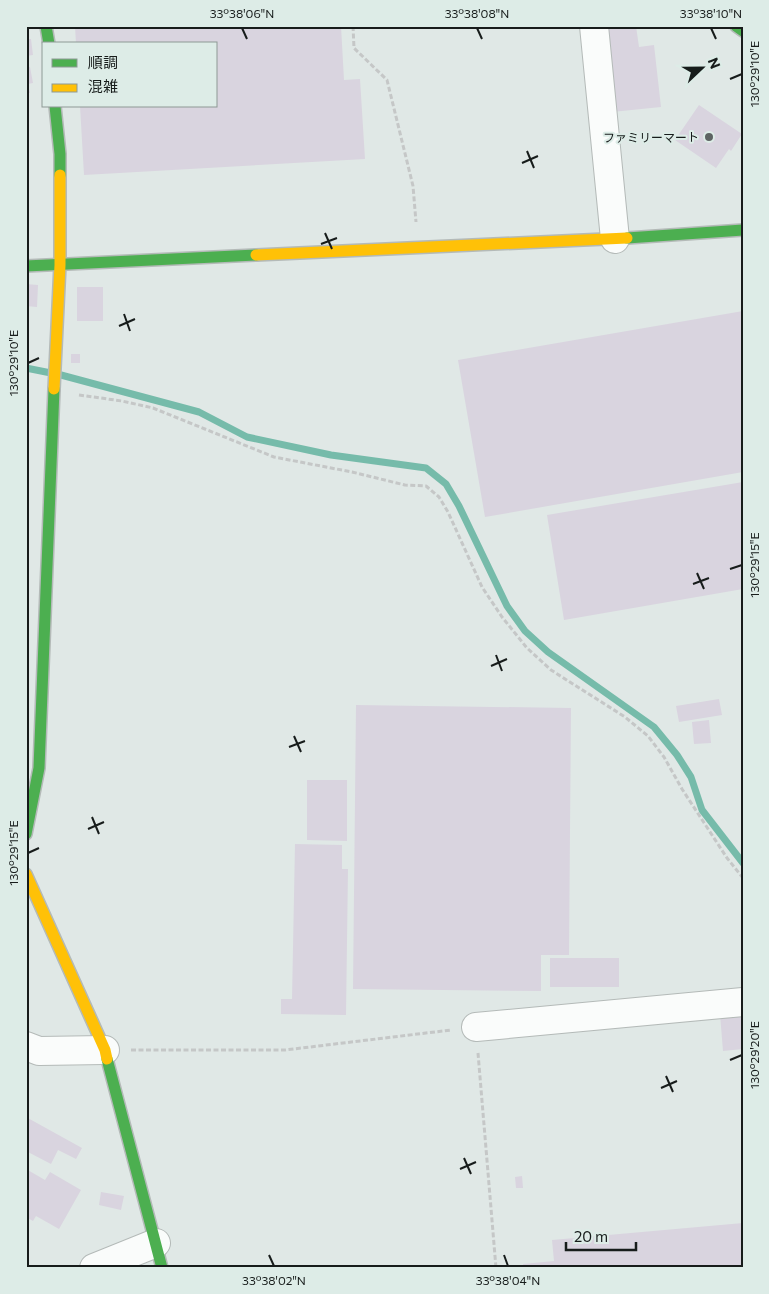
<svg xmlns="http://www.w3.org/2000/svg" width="769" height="1294" font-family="Commissioner,'Noto Sans JP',sans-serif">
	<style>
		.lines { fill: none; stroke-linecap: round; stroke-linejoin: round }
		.stream { stroke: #76bbaa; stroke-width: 7 }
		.building { fill: #d9d4df }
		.street-casing { stroke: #b4bab8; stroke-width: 30 }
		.fast-casing { stroke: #b4bab8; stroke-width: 14 }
		.slow-casing { stroke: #b4bab8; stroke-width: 14 }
		.path { stroke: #c5c7c7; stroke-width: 3; stroke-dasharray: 5 2.5; stroke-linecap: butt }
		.street { stroke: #fafcfb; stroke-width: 28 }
		.fast { stroke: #4caf50; stroke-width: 11 }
		.slow { stroke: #ffc107; stroke-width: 11 }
		.ticks { fill: none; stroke: #171c1b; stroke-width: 2 }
		.poi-dot { fill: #5d6362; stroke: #ddece7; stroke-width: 2 }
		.labels { text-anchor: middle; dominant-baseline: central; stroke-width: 4; stroke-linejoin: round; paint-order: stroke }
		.poi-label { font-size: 12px; fill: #171c1b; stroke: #ddece7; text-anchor: end }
		.neatline { fill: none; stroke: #171c1b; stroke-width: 2 }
		.ticks-label { font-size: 12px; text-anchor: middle; fill: #171c1b }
	</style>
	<rect width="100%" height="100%" fill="#e0e8e6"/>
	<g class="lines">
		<path class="stream" d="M 26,368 L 51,373
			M 61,375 L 199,412 L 247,437 L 331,455 L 426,468 L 446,484 L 459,506 L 507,606 L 525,631 L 548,652 L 654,727 L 677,755 L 691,777 L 702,810 L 743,863"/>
	</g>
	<path class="building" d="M 75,26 L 341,26 L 344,80 L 360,79 L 365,159 L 84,175 L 80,106 L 216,106 L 216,44 L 76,44 Z
		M 602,26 L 636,26 L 639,47 L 654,45 L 661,107 L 612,112 Z
		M 26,39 L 31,39 L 33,55 L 26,56 Z
		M 30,67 L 33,83 L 28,84 L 30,93 L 26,93 L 26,68 Z
		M 699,105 L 742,134 L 731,151 L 729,149 L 716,168 L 675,140 Z
		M 26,284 L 38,285 L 37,307 L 26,306 Z
		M 77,287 L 103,287 L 103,321 L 77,321 Z
		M 743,311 L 743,472 L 485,517 L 458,360 Z
		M 71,354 L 80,354 L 80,363 L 71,363 Z
		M 743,482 L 743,589 L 564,620 L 547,515 Z
		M 719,699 L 722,715 L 679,722 L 676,706 Z
		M 356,705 L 571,708 L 569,955 L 541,955 L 541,991 L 353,989 Z
		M 709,720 L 711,743 L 694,744 L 692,722 Z
		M 307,780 L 347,780 L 347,841 L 307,840 Z
		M 295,844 L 342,845 L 342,869 L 348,869 L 346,1015 L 281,1014 L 281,999 L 292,999 Z
		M 550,958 L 619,958 L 619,987 L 550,987 Z
		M 743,1012 L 743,1049 L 723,1051 L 720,1014 Z
		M 26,1117 L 82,1148 L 76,1159 L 58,1150 L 51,1164 L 26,1151 Z
		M 26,1169 L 45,1180 L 50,1172 L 81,1190 L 59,1229 L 36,1216 L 33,1221 L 26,1217 Z
		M 522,1176 L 523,1188 L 516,1188 L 515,1177 Z
		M 101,1192 L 124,1196 L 121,1210 L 99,1205 Z
		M 743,1223 L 743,1268 L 524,1268 L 523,1264 L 554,1261 L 552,1240 Z"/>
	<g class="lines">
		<defs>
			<path id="street" d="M 594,26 L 615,239
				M 476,1027 L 743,1002
				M 26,1046 L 39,1051 L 105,1050
				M 94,1268 L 156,1243"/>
			<path id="fast" d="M 46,26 L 49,44
				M 736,26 L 743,31
				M 55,106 L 60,154 L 60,175
				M 627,238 L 743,230
				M 26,266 L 256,255
				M 26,834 L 39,768 L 54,389
				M 107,1059 L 162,1268"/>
			<path id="slow" d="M 256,255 L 627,238
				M 54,389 L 60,265 L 60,175
				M 26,874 L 105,1050 L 107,1059"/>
		</defs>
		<use href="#street" class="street-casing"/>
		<use href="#fast" class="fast-casing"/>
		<use href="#slow" class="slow-casing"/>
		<path class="path" d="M 353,26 L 354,48 L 387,80 L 413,186 L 416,222
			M 79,395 L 122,401 L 153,408 L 274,457 L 352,472 L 405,485 L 426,486 L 439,497 L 448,512 L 482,587 L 502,617 L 527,648 L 551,670 L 625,717 L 648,736 L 664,757 L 682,789 L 727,858 L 743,878
			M 131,1050 L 285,1050 L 451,1030
			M 478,1053 L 496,1268"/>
		<use href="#street" class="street"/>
		<use href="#fast" class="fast"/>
		<use href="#slow" class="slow"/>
	</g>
	<path class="ticks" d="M 242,28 L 247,39M 477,28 L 482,39M 711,28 L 716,39M 730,79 L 742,74M 527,151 L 534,168M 522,163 L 538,156M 325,233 L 332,249M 321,244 L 337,238M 124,314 L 130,331M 119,326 L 135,319M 28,363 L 39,358M 730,569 L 742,565M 697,573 L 704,589M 693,584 L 709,578M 496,655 L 502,671M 491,666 L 507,659M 294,736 L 301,752M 289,747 L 305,741M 92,817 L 99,834M 88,829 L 104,822M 28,853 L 39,848M 730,1060 L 742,1055M 666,1076 L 673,1092M 661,1088 L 677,1081M 464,1158 L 471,1174M 460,1169 L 476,1162M 269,1255 L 274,1266M 504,1255 L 508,1266"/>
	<circle class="poi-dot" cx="709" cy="137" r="5"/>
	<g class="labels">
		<g class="poi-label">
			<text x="699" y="137">ファミリーマート</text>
		</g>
	</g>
	<rect width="769" height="1294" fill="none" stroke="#ddece7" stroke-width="55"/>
	<rect x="42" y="42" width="175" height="65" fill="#ddece7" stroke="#8e9995"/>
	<rect x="52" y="59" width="25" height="8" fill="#4caf50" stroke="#8e9995"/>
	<text x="88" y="68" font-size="15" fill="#171c1b">順調</text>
	<rect x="52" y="84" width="25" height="8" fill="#ffc107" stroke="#8e9995"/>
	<text x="88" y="92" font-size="15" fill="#171c1b">混雑</text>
	<g transform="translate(702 68) rotate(68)" stroke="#ddece7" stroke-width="4" paint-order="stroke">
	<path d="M0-4L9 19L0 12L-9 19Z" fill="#171c1b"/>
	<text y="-8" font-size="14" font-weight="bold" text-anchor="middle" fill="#171c1b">N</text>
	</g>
	<path d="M566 1242v8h70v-8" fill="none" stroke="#171c1b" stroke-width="2.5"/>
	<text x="574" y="1242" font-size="15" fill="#171c1b" stroke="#ddece7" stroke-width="4" paint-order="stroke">20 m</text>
	<rect x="28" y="28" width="714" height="1238" class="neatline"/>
	<g class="ticks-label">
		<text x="242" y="18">33°38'06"N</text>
		<text x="477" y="18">33°38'08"N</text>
		<text x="711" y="18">33°38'10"N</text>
		<text transform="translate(755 74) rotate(-90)" y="4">130°29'10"E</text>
		<text transform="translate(14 363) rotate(-90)" y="4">130°29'10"E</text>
		<text transform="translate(755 565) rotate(-90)" y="4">130°29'15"E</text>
		<text transform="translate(14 853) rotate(-90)" y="4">130°29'15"E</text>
		<text transform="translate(755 1055) rotate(-90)" y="4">130°29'20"E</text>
		<text x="274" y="1285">33°38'02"N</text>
		<text x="508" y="1285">33°38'04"N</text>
	</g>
</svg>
